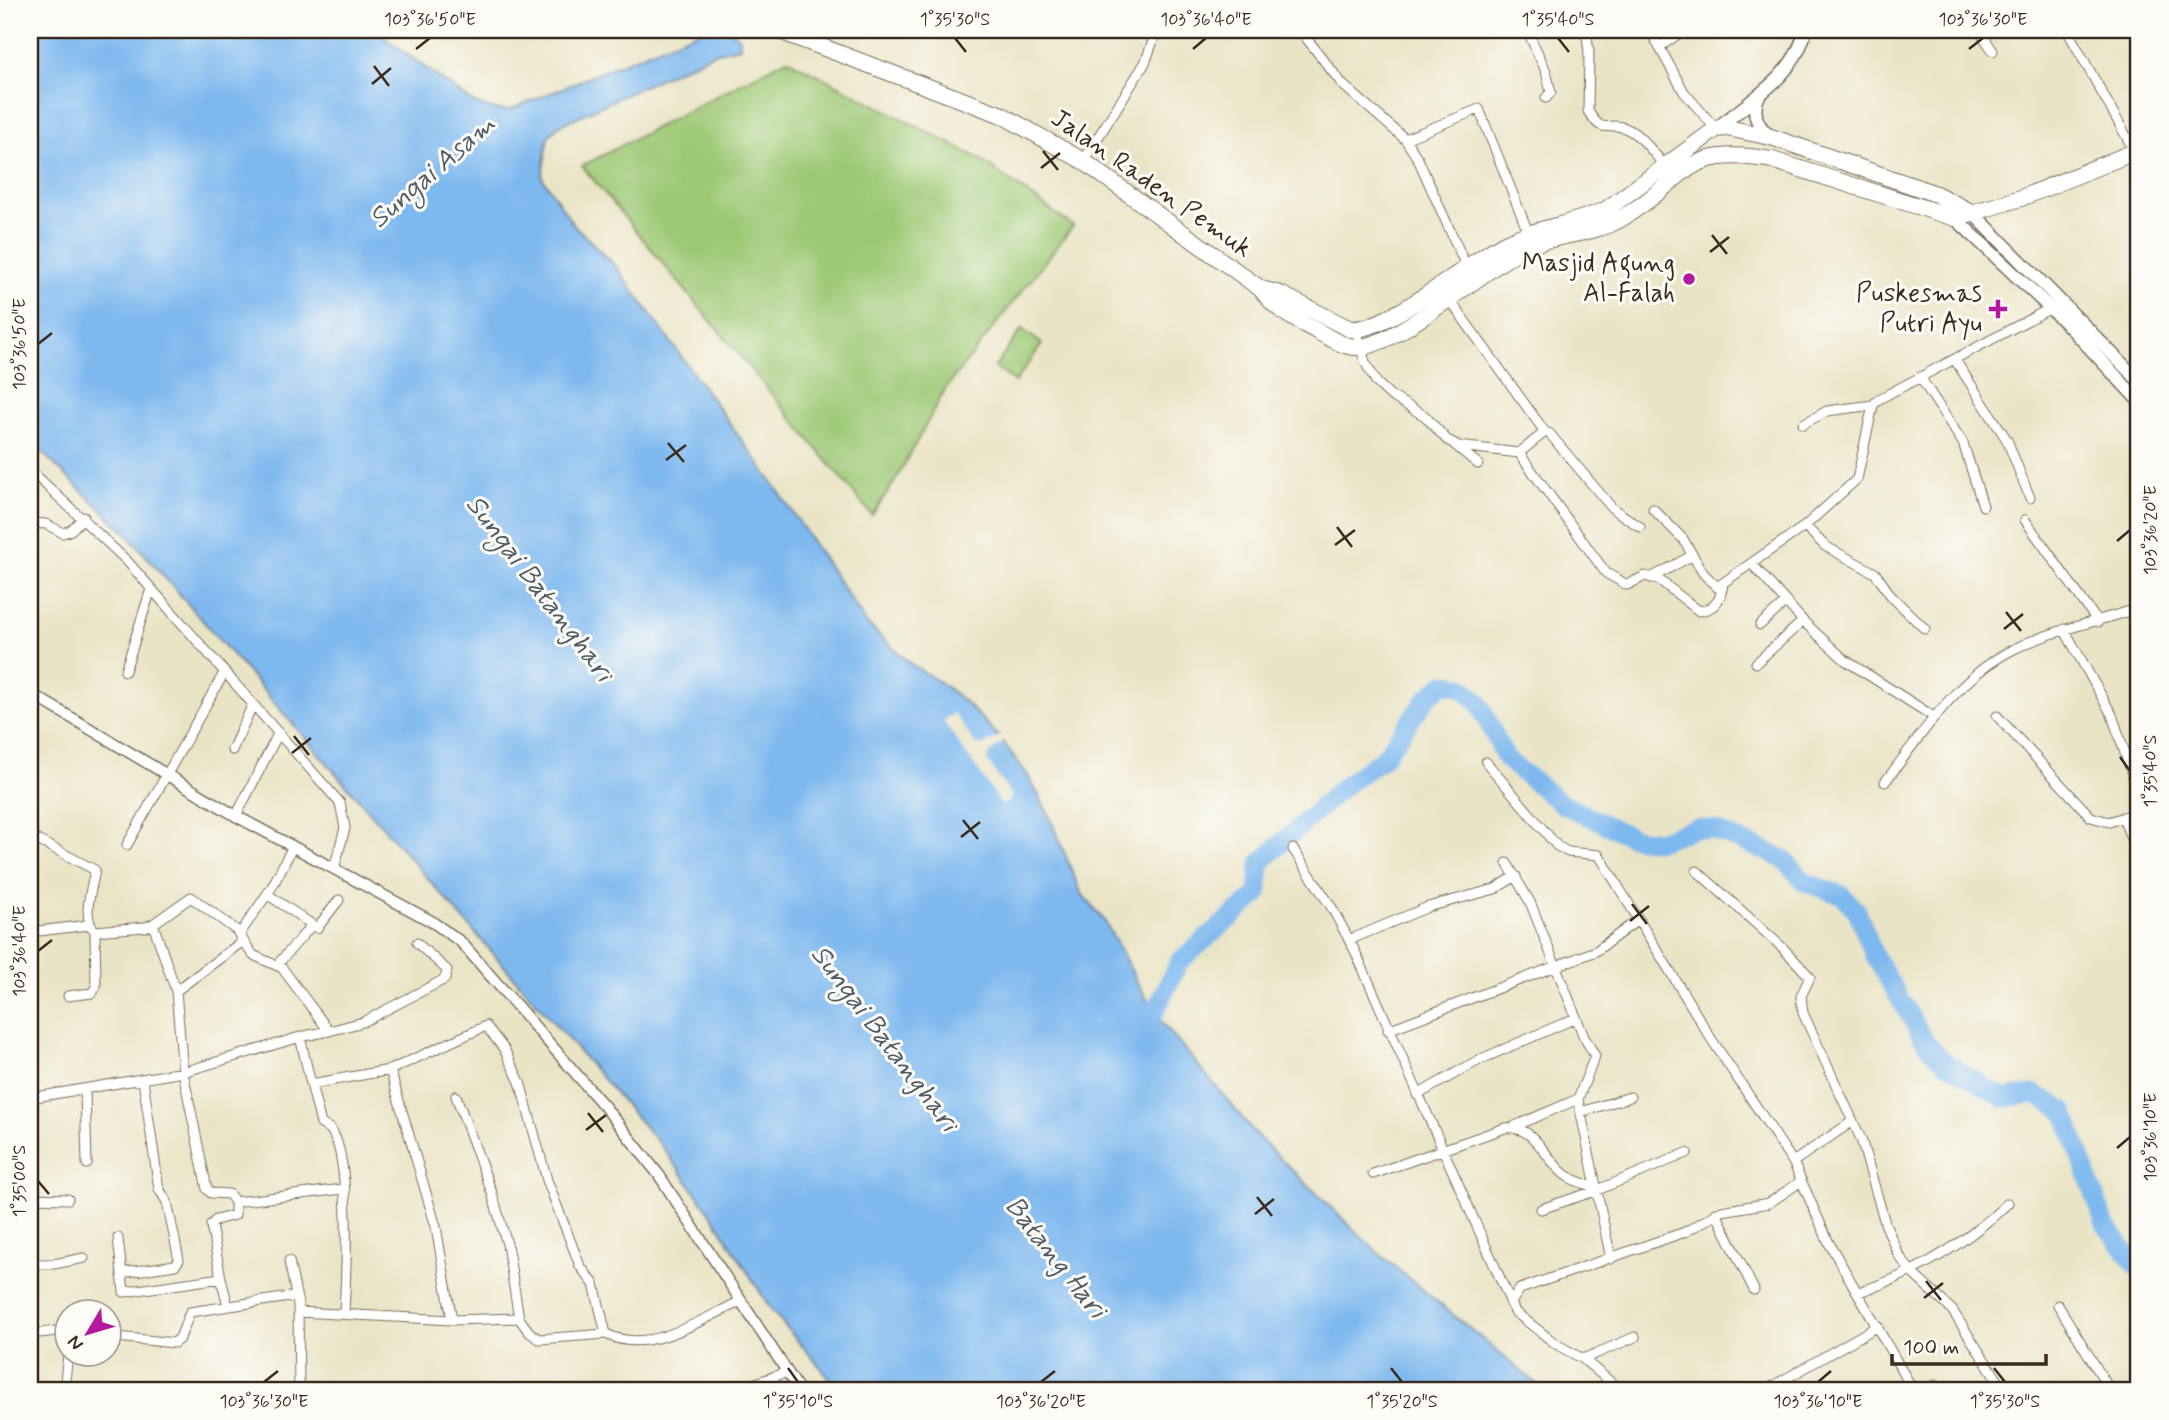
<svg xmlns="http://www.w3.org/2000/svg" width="2169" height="1420" font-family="Mynerve,sans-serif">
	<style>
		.green { fill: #9dc975; stroke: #6c7a4a; stroke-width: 2 }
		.water { fill: #7db8ef; stroke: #5c7186; stroke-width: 2 }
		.pier { fill: #eae4c6 }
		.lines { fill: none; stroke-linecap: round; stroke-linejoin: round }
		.river { stroke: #7db8ef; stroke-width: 19 }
		.minor-casing { stroke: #786b59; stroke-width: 11 }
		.tertiary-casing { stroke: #786b59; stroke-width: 13 }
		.secondary-casing { stroke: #786b59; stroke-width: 15 }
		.trunk-casing { stroke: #786b59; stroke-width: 18 }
		.minor { stroke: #fff; stroke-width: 9 }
		.tertiary { stroke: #fff; stroke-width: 10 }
		.secondary { stroke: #fff; stroke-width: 12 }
		.trunk { stroke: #fff; stroke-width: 16 }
		.ticks { fill: none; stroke: #3b2a1e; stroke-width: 2.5 }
		.poi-dot { fill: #b5179e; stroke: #fdfcf7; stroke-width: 2.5 }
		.labels { text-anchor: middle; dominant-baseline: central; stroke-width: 6; stroke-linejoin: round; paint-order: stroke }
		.street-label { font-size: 26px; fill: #3b2a1e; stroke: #fdfcf7 }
		.poi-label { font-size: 26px; fill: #3b2a1e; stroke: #fdfcf7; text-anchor: end }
		.water-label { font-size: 28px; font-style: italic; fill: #525c67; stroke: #fdfcf7 }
		.neatline { fill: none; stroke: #3b2a1e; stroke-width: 2.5 }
		.ticks-label { font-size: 18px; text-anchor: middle; fill: #3b2a1e }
	</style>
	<rect width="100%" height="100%" fill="#fdfcf7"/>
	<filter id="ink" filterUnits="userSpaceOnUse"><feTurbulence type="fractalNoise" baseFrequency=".0143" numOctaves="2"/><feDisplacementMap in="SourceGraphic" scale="14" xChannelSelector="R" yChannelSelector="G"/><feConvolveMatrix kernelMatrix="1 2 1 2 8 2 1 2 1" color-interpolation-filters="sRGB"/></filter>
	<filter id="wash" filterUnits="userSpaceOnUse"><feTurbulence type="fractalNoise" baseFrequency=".00686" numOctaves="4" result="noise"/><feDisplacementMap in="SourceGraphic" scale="28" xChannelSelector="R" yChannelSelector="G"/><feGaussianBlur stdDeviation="1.57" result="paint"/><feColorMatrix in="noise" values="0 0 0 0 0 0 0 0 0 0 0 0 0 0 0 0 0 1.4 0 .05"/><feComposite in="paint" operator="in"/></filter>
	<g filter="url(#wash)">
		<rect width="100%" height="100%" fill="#eae4c6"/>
		<path class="green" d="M 787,59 L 978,158 L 1073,226 L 946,388 L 894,483 L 872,515 L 582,166 Z
			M 1022,329 L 1042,344 L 1015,382 L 995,367 Z"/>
		<path class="water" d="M 30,30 L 374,30 L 472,102 L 494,110 L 510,110 L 702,30 L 730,30 L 739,37 L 740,47 L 714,53 L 558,126 L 548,137 L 542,177 L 573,224 L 617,268 L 775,486 L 867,624 L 912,665 L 944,685 L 968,705 L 999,737 L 1027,774 L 1048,813 L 1081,893 L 1104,920 L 1154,1013 L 1260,1139 L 1378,1253 L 1544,1390 L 840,1390 L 772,1311 L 714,1218 L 664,1149 L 126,533 L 30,441 Z"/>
		<path class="pier" d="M 954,713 L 976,745 L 984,745 L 1001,735 L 1005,740 L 989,754 L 987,761 L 1012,797 L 1002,805 L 943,721 Z"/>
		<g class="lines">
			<path class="river" d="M 1144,1034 L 1179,962 L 1258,894 L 1260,863 L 1342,788 L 1384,757 L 1427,698 L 1444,683 L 1462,687 L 1479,703 L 1506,759 L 1562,804 L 1634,838 L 1658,841 L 1696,828 L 1714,830 L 1784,859 L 1804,882 L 1842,895 L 1857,911 L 1875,957 L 1926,1043 L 1945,1062 L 2003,1098 L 2034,1094 L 2064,1110 L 2105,1224 L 2139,1269"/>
		</g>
	</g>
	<g filter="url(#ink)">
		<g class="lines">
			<defs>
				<path id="minor" d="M 1300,30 L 1343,85 L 1405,139 L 1418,159 L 1466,266
					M 1527,30 L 1546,71 L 1551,92 L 1546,98
					M 1586,30 L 1589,52 L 1588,111 C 1604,137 1606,121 1625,128 C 1641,134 1655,155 1666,167
					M 1650,30 L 1684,92 L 1716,129
					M 1979,30 L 1993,51
					M 2067,30 L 2135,152
					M 1661,46 L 1684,30
					M 1405,139 L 1479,109 L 1528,232
					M 1083,161 L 1145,63 L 1157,30
					M 1449,299 L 1545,432 L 1549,433 L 1612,508 L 1640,527
					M 1356,329 L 1365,362 L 1377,383 L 1391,396 L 1425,416 L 1447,440 L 1459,446 L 1519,453 L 1606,573 L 1627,585 L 1645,576 L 1658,579 L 1699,611 C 1716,609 1721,599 1723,583
					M 1955,360 L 2007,440 L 2030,498
					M 1920,377 L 1963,443 L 1983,506
					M 1803,424 L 1827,411 L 1873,405
					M 1455,445 L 1478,464
					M 1519,453 L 1545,432
					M 30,470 L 127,561 L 340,803 L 345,828 L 334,869
					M 1653,509 L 1683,539 L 1703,573 L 1717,587 L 1805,526 L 1857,479 L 1873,405 L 1879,399 L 2051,308
					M 2025,520 L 2098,622
					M 30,523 L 46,524 L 63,533 L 71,530 L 84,517
					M 1805,526 L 1825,546 L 1875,573 L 1892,597 L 1925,629
					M 1752,564 L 1803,621 L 1845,660 L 1934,717
					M 1651,578 L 1693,555
					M 1760,625 L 1786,602
					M 2064,629 L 2112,715 L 2139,794
					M 1756,663 L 1803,621
					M 125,671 L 151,589
					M 1997,716 L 2091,817 L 2109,822 L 2139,812
					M 232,750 L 252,706
					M 1486,762 L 1557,846 L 1568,852 L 1599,855 L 1712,1040 L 1793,1162 L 1829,1243 L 1913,1390
					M 1885,782 C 1922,734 1959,675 2016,648 C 2055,629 2098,622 2139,608
					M 236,816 L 278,734
					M 2123,817 L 2139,860
					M 30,836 L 95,870 C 92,888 81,917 95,931 L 145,927 L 153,924
					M 127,845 L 224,673
					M 1293,849 L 1332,908 L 1355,951 L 1515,1312 L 1556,1344 L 1583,1359 L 1620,1390
					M 1507,863 L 1530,902 L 1584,1037 L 1595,1056 L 1578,1099 L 1611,1259
					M 1697,871 L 1783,948 L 1810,977 L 1801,996 L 1803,1013 L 1861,1139 L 1885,1223 L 1898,1254 L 1911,1272 L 1952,1310 L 2004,1390
					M 267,894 L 317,928 L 339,900
					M 30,932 L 89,925
					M 239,935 L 272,887 L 292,848
					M 1349,940 L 1428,907 L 1495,889 L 1516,876
					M 277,965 L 312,925
					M 176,991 L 243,941
					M 68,996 L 92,993 L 96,987 L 95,931
					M 1388,1030 L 1596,951 L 1639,919
					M 329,1031 L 363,1022 L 445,979 L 447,970 L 417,943
					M 85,1091 L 87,1164
					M 1417,1095 L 1479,1060 L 1576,1018
					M 456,1096 L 492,1193 L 507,1244 L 519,1318
					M 30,1098 L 183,1072 L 300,1037
					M 1581,1112 L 1630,1097
					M 1515,1126 L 1578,1099
					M 1793,1162 L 1853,1121
					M 1373,1174 L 1505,1128 C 1535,1125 1543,1156 1563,1173 C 1571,1181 1584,1183 1594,1187
					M 30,1198 L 68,1199
					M 235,1202 L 343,1189
					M 1541,1209 L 1595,1191 L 1687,1153
					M 1716,1213 L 1754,1290
					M 118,1238 L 124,1292 L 221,1278 L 228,1306
					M 289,1261 L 298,1304 L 299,1390
					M 30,1264 L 54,1264 L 84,1258
					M 122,1273 L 175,1265 L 179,1260 L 167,1202 L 159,1189 L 143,1080
					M 221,1278 L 211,1225 L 216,1220 L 235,1215 L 235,1202 L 229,1194 L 211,1193 L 207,1189 L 183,1072 L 176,991 L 153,924 L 191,897 L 236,930 L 253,955 L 282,968 L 329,1031 L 300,1037 L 311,1084
					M 1859,1292 C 1916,1274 1965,1244 2008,1203
					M 1510,1304 L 1520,1289 L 1685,1232 L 1722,1211 L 1769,1203 L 1800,1182
					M 2058,1305 L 2110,1390
					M 298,1312 L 452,1320 L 519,1318 L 529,1332 L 539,1339 L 606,1334 C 649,1356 702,1319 741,1301
					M 344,1312 C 346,1279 352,1153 330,1129 C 328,1127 324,1126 321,1124 L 311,1084 L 390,1070
					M 452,1320 L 436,1227 L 390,1070 L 486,1026 L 504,1049 L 520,1082 L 547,1180 L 580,1266 L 594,1284 L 606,1334
					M 30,1334 L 66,1330
					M 108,1336 L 174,1343 L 180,1338 L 190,1312 L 296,1296
					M 1583,1359 L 1635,1337
					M 64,1390 L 68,1354
					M 736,1390 L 787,1372
					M 1766,1390 L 1878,1326
					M 1927,1390 L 1935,1385"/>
				<path id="tertiary" d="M 30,693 L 236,816 L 431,921 L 461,942 L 605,1107 L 659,1175 L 799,1390"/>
				<path id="secondary" d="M 1759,95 C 1751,112 1756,126 1771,137
					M 1716,129 C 1749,101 1797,75 1805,30
					M 1973,213 L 2139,381
					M 1955,218 L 2071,328 L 2139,401"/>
				<path id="trunk" d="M 777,30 L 1002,115 L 1083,161 L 1261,289 L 1280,294 L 1350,329 C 1388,332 1468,262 1505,243 C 1537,227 1574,225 1607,209 L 1716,129 L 1727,128 L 1771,137 L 1936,194 L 1973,213
					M 1261,289 C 1277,311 1291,317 1315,330 C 1329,337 1342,347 1358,347 C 1392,348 1483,271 1517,252 C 1549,233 1590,237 1622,218 C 1688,179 1683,144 1772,160 L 1955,218 L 2021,198 L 2139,150"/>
			</defs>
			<use href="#minor" class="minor-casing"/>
			<use href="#tertiary" class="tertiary-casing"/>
			<use href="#secondary" class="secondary-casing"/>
			<use href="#trunk" class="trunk-casing"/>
			<use href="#minor" class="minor"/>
			<use href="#tertiary" class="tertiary"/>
			<use href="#secondary" class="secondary"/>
			<use href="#trunk" class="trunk"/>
		</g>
	</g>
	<path class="ticks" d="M 955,38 L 966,52M 1558,38 L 1569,52M 416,49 L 430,38M 1193,49 L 1206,38M 1969,49 L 1983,38M 374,66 L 389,86M 372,84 L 391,68M 1043,151 L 1058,170M 1041,168 L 1060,153M 1712,235 L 1727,254M 1710,252 L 1729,237M 38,344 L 52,333M 668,443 L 684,462M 666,460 L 686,445M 1337,527 L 1352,547M 2117,541 L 2130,530M 1335,545 L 1355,530M 2006,612 L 2021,631M 2004,629 L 2023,614M 294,736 L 309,755M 292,753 L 311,738M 2120,757 L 2130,771M 963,820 L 978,839M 961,837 L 980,822M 1632,904 L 1647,924M 1630,921 L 1649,906M 38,951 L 52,940M 588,1113 L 603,1132M 586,1130 L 606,1115M 2117,1148 L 2130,1137M 38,1181 L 49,1194M 1257,1197 L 1272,1216M 1255,1214 L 1274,1199M 1926,1281 L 1941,1300M 1924,1298 L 1943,1283M 788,1368 L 798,1382M 1391,1368 L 1402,1382M 1994,1368 L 2005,1382M 264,1382 L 278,1371M 1041,1382 L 1055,1371M 1818,1382 L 1831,1371"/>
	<g class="poi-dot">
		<circle cx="1689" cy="279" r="7"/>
		<path d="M1994.5 298.5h7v7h7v7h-7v7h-7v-7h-7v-7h7z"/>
	</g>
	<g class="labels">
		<g class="street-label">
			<text transform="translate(1151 184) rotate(35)">Jalan Raden Pemuk</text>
		</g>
		<g class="poi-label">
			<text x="1675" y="264">Masjid Agung<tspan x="1675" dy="30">Al-Falah</tspan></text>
			<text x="1982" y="294">Puskesmas<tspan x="1982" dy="30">Putri Ayu</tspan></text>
		</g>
		<g class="water-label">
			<text transform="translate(433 172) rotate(-41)">Sungai Asam</text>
			<text transform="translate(539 589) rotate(53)">Sungai Batanghari</text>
			<text transform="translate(884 1039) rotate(53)">Sungai Batanghari</text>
			<text transform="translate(1055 1258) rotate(52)">Batang Hari</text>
		</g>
	</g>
	<rect width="2169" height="1420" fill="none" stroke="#fdfcf7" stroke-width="77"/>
	<g transform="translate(88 1333) rotate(232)"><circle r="33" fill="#fdfcf7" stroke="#afa8a0" stroke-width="2"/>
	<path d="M0-5L12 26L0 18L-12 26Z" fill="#b5179e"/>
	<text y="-10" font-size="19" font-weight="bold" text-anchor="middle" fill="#3b2a1e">N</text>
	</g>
	<path d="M1892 1354v10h154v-10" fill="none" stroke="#3b2a1e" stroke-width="3.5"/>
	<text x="1903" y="1354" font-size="21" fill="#3b2a1e" stroke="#fdfcf7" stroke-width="5" paint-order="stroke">100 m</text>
	<rect x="38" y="38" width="2092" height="1344" class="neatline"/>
	<g class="ticks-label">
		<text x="430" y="25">103°36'50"E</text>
		<text x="955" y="25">1°35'30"S</text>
		<text x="1206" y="25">103°36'40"E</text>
		<text x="1558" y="25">1°35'40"S</text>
		<text x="1983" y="25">103°36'30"E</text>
		<text transform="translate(19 344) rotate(-90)" y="6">103°36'50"E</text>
		<text transform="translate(2150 530) rotate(-90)" y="6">103°36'20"E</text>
		<text transform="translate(2150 771) rotate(-90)" y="6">1°35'40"S</text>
		<text transform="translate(19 951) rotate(-90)" y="6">103°36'40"E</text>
		<text transform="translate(2150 1137) rotate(-90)" y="6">103°36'10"E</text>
		<text transform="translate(19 1181) rotate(-90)" y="6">1°35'00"S</text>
		<text x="264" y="1407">103°36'30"E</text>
		<text x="798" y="1407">1°35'10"S</text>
		<text x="1041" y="1407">103°36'20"E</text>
		<text x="1402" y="1407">1°35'20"S</text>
		<text x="1818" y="1407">103°36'10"E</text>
		<text x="2005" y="1407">1°35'30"S</text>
	</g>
</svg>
